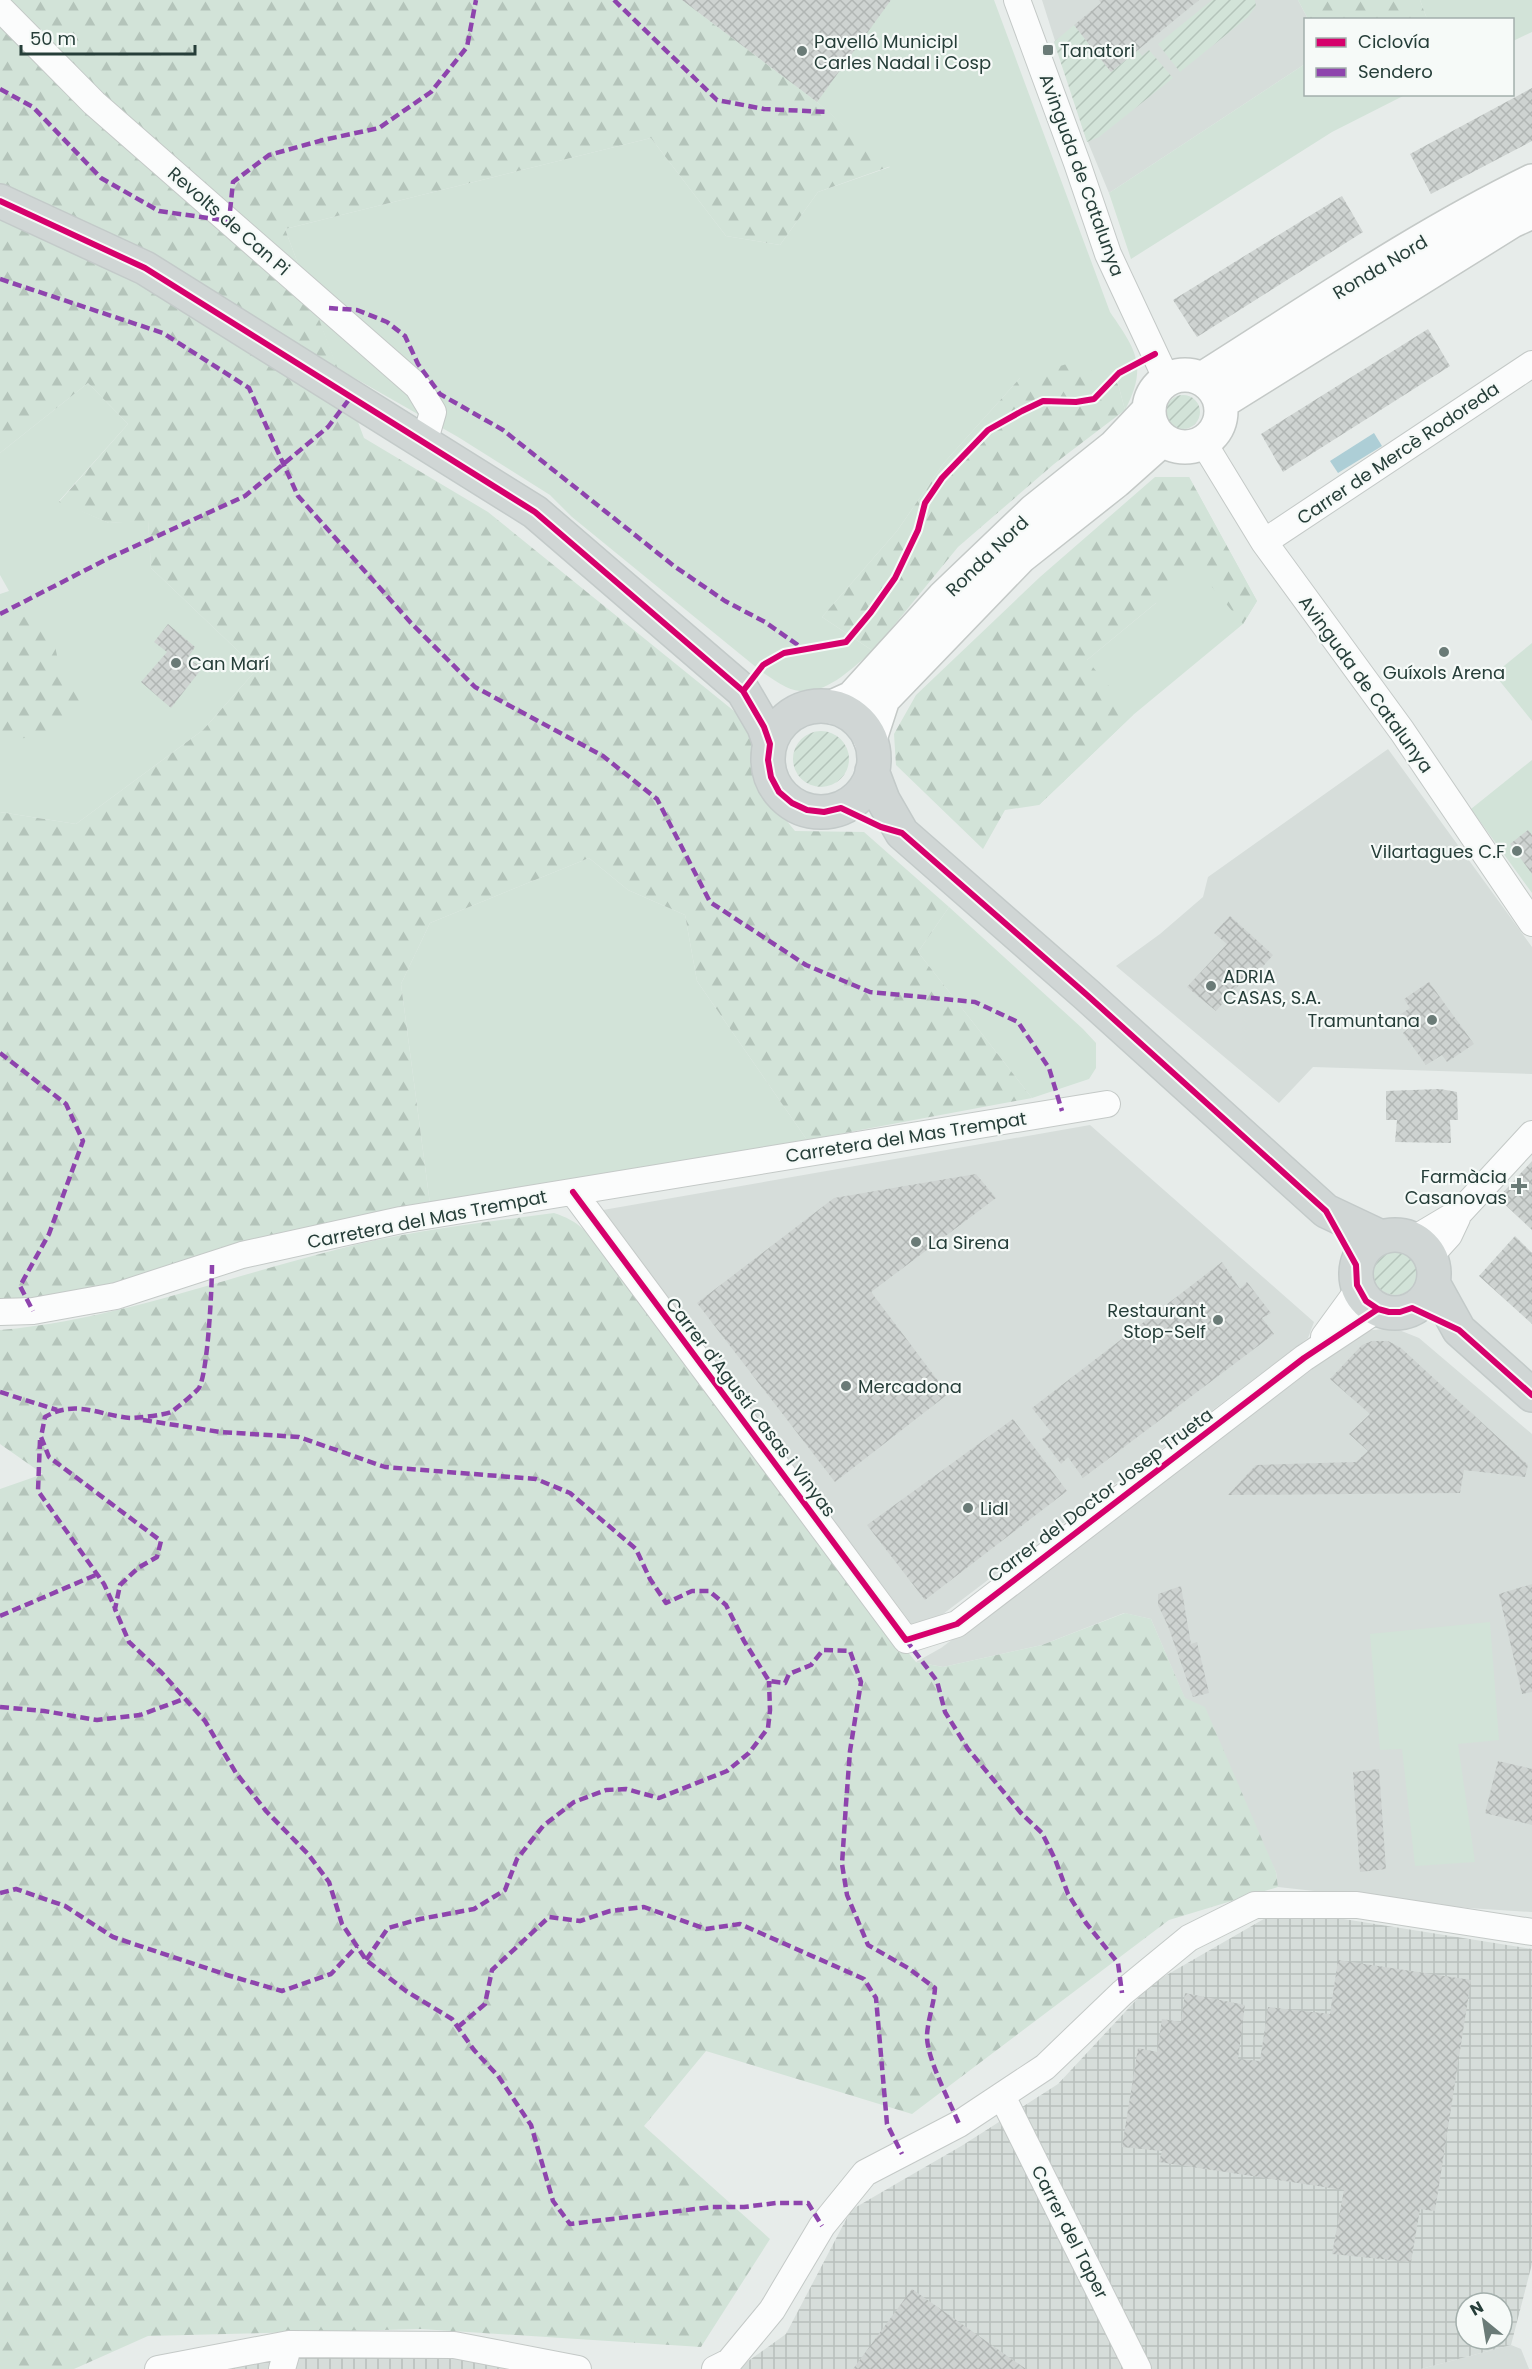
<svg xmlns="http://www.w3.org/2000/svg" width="1532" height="2369" font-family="Poppins,sans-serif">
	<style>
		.built { fill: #d6ddda }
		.industrial { fill: url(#industrial-grid); fill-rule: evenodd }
		.grass { fill: #d2e3d8 }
		.forest { fill: url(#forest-firs) }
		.garden { fill: url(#garden-furrows) }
		.water { fill: #adced6 }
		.building { fill: url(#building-cross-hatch) }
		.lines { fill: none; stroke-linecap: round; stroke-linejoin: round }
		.minor-casing { stroke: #c4c9c7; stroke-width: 28 }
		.tertiary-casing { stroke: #c4c9c7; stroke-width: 36 }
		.primary-casing { stroke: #c3cac9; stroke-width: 36 }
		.minor { stroke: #fbfcfc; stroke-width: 26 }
		.tertiary { stroke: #fbfcfc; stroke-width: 33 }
		.primary { stroke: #d0d6d5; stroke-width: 33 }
		.quiet { stroke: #8e44ad; stroke-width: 4.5; stroke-dasharray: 9 4.5; stroke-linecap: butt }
		.cycleway-casing { stroke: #f6faf8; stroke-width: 10 }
		.cycleway { stroke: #d6006c; stroke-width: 6 }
		.poi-dot { fill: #6a7b77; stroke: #f6faf8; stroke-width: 2 }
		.labels { text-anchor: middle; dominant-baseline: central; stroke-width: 4.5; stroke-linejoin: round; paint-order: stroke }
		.poi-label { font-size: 18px; fill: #263e39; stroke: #f6faf8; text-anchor: start }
		.street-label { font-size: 18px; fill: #263e39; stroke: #f6faf8 }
	</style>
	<defs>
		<pattern id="industrial-grid" width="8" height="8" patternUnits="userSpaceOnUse" patternTransform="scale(1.5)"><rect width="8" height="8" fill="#d6ddda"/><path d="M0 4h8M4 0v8" fill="none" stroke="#b8bfbc"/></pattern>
		<pattern id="forest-firs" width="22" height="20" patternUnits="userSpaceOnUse" patternTransform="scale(1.5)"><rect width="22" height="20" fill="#d2e3d8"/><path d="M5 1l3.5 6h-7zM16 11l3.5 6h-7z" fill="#b4c4ba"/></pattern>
		<pattern id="garden-furrows" width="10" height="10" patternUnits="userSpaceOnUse" patternTransform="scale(1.5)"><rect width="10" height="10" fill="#d2e3d8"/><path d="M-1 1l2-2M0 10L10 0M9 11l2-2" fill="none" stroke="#b4c4ba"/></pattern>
		<pattern id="building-cross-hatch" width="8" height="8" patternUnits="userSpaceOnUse" patternTransform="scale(1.5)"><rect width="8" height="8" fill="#ced3d1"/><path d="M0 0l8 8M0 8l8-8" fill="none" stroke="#b1b6b4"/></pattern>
	</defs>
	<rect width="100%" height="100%" fill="#e7ecea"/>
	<path class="built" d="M 1042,0 L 1298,0 L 1308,19 L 1306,20 L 1305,64 L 1109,193 L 1085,135 Z
		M 1388,749 L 1532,947 L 1532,1074 L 1313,1067 L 1279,1103 L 1116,966 L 1160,934 L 1203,897 L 1208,877 Z
		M 1090,1125 L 1314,1322 L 1308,1338 L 943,1614 L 913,1626 L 603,1210 Z
		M 1394,1328 L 1419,1338 L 1532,1434 L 1532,1912 L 1468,1908 L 1278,1887 L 1276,1872 L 1185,1699 L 1151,1619 L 1124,1613 L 1042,1645 L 943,1667 L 916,1662 L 941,1648 L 1363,1331 Z
		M 1511,2345 L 1521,2349 L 1529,2369 L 1421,2369 Z"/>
	<path class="industrial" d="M 1281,1909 L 1532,1949 L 1532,2264 L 1511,2345 L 1421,2369 L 737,2369 L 786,2334 L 851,2210 L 963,2145 L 1058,2084 L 1151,1984 ZM 1466,2303 L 1502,2303 L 1502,2339 L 1466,2339 Z
		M 390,2343 L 534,2369 L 171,2369 Z"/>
	<path class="grass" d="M 682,0 L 994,0 L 1110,312 C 1136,350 1148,366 1125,410 L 1117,380 L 1020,378 L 943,464 L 897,531 L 822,617 L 873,651 C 849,670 820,703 786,687 C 778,683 770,677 762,672 L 572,517 L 550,495 L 458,437 L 337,368 L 285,229 L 651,138 L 726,236 L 780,245 L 818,192 L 890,167 L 817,102 Z
		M 1420,0 L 1532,0 L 1532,32 L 1513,41 L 1512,20 L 1427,19 Z
		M 1305,64 L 1306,94 L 1405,95 L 1332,132 L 1131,259 L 1109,193 Z
		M 88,383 L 128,424 L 59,501 L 109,523 L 148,520 L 151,568 L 257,669 L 203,730 L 76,824 L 0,812 L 0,594 L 9,591 L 0,575 L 0,453 Z
		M 1189,477 L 1257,601 L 1243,624 L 1133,715 L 1039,805 L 1057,715 L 1087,660 L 1156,603 Z
		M 1532,643 L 1532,721 L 1494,674 Z
		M 1532,760 L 1532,893 L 1471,809 Z
		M 589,858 L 628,890 L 685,915 L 697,981 L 807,1140 L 430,1204 L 401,984 L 430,923 Z
		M 949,907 L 1083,1029 L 1096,1043 L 1096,1068 L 1089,1079 L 1032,1098 L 918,952 Z
		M 1490,1622 L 1499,1740 L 1458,1744 L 1475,1862 L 1415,1866 L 1402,1749 L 1380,1750 L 1370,1634 Z"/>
	<path class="forest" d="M 0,0 L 682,0 L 817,102 L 891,166 L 818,192 L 780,245 L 726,236 L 651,138 L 285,229 L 364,438 L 488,512 L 755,728 L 755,782 L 795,831 L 864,832 L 949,907 L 918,952 L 1032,1098 L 807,1140 L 697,981 L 685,915 L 628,890 L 589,858 L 430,923 L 401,984 L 430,1204 L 18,1309 L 0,1309 L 0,812 L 76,824 L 203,730 L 257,669 L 151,568 L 148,521 L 109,523 L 59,502 L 128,424 L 88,383 L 0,453 Z
		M 1298,0 L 1420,0 L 1427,19 L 1308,19 Z
		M 1070,363 L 1117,380 L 1125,410 L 1054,464 L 958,547 L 873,651 L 822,617 L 897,531 L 943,464 L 1020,378 Z
		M 1155,477 L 1189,477 L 1257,601 L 1243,624 L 1197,569 L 1087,660 L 1133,715 L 1039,805 L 1005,810 L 983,849 L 896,765 L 894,734 L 916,695 L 1040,577 Z
		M 29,616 L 52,632 L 59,665 L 81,697 L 66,726 L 25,738 L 0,740 L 0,623 L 8,619 Z
		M 554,1213 C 579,1221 587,1232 604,1251 L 901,1644 L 916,1662 L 943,1667 L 1042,1645 L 1125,1613 L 1151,1619 L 1185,1698 L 1205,1707 L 1276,1872 L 1278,1887 L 1169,1920 L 912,2114 L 706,2051 L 644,2126 L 770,2239 L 701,2347 L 421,2329 L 148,2336 L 74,2369 L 0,2369 L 0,1489 L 43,1474 L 0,1444 L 0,1330 C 114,1320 224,1278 335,1250 C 406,1231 481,1223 554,1213 Z"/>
	<path class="garden" d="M 1212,0 L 1255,0 L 1256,6 L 1248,17 L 1180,72 L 1158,44 Z
		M 1074,25 L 1111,72 L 1138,50 L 1142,56 L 1149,50 L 1173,78 L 1099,137 L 1087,142 L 1054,42 Z
		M1166 412a17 17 0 1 1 34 0a17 17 0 1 1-34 0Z
		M793 759a28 28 0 1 1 56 0a28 28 0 1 1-56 0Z
		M1372 1272a23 23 0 1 1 46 0a23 23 0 1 1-46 0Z"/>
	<path class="water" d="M 1374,433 L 1382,446 L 1338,473 L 1330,461 Z"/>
	<path class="building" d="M 682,0 L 891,0 L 817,102 Z
		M 1099,0 L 1199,0 L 1111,72 L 1074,25 L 1101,3 Z
		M 1532,88 L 1532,141 L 1431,194 L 1410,154 Z
		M 1342,196 L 1363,232 L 1197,337 L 1173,300 Z
		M 1428,329 L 1450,366 L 1283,472 L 1261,434 Z
		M 168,624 L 195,647 L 187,659 L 203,667 L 171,708 L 141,682 L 167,652 L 154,642 Z
		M 1528,830 L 1532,835 L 1532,874 L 1510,844 Z
		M 1230,916 L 1273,955 L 1257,973 L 1254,968 L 1216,1011 L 1187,987 L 1227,944 L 1214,933 Z
		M 1429,982 L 1474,1044 L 1447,1062 L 1442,1055 L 1426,1065 L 1403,1033 L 1411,1026 L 1401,1014 L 1410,1008 L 1404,999 Z
		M 1440,1089 L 1457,1092 L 1458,1120 L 1450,1120 L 1451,1143 L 1395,1142 L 1397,1120 L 1386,1120 L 1386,1091 Z
		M 1532,1161 L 1532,1230 L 1498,1198 Z
		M 976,1174 L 996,1198 L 871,1292 L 948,1394 L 835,1482 L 697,1303 L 834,1198 Z
		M 1515,1236 L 1532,1253 L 1532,1324 L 1479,1276 Z
		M 1222,1262 L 1240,1289 L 1247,1282 L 1271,1313 L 1262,1318 L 1274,1334 L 1083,1478 L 1068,1457 L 1061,1464 L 1042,1439 L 1051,1432 L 1032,1408 Z
		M 1372,1341 L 1388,1341 L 1401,1348 L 1528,1465 L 1525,1477 L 1464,1470 L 1460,1493 L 1228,1495 L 1256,1465 L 1356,1462 L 1368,1451 L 1349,1434 L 1370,1414 L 1330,1379 L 1362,1345 Z
		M 1013,1419 L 1067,1491 L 925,1600 L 867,1525 Z
		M 1532,1584 L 1532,1692 L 1522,1694 L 1499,1594 Z
		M 1181,1586 L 1191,1644 L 1197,1642 L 1209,1693 L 1193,1697 L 1168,1626 L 1158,1605 L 1158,1594 Z
		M 1498,1761 L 1532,1769 L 1532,1825 L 1485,1813 Z
		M 1379,1769 L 1386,1869 L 1360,1872 L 1353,1772 Z
		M 1338,1960 L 1471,1980 L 1435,2211 L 1420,2209 L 1411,2262 L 1332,2254 L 1344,2190 L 1159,2162 L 1162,2151 L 1122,2147 L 1138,2048 L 1157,2052 L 1162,2019 L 1181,2022 L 1185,1993 L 1245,2005 L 1238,2059 L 1260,2061 L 1268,2007 L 1330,2014 Z
		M 912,2289 L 1026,2369 L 853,2369 Z"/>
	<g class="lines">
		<defs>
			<path id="minor" d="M 1017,0 L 1077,163 L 1108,254 L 1167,380
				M 0,8 L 94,103 L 418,387 L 433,412 L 424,443
				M 1203,442 L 1264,542 L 1402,731 L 1532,923
				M 1264,542 L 1532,364
				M 573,1192 L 906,1640 L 957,1624 L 1304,1358 L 1378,1309
				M 1414,1239 L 1461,1211 L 1532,1134
				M 1430,1256 L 1449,1235 L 1457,1218
				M 0,1312 L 33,1311 L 116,1296 L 242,1255 L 401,1220 L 1107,1104
				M 1324,1337 L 1359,1289
				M 1002,2096 L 1138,2369
				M 158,2369 L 289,2344 L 454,2345 L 578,2369
				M 282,2369 L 289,2344
				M 715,2369 L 729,2362 L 772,2310 L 822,2226 L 865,2173 L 959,2124 L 1045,2067 L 1122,1993 L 1189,1938 L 1255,1905 L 1357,1905 L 1532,1932"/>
			<path id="tertiary" d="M1149 411a36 36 0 1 1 72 0a36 36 0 1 1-72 0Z
				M 1202,379 C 1310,311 1417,237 1532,181
				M 1220,403 L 1512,221 L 1532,212
				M 832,707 L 852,698 L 943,598 L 1034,511 L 1114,447 L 1149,410
				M 870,739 L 883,699 L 1020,557 L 1116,481 L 1162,440"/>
			<path id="primary" d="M 0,201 L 145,268 L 535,512 L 743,691 L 764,727 L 770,744
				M768 759a53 53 0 1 1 106 0a53 53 0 1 1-106 0Z
				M 872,771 L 883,800 L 902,833 L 1087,995 L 1326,1211 L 1381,1237
				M1356 1274a39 39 0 1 1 78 0a39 39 0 1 1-78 0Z
				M 1433,1283 L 1459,1330 L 1532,1395"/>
		</defs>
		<use href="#minor" class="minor-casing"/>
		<use href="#tertiary" class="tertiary-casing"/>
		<use href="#primary" class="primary-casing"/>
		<use href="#minor" class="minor"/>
		<use href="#tertiary" class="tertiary"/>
		<use href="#primary" class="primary"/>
		<path class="quiet" d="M 614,0 L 717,100 L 764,109 L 829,112
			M 0,89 L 33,107 L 101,178 L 159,211 L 229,221 L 233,182 L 269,155 L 323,140 L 379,128 L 431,92 L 467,47 L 476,0
			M 0,279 L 163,333 L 249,388 L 298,496 L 411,623 L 475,687 L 603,756 L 657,799 L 710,902 L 806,965 L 870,992 L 975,1002 L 1018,1022 L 1049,1068 L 1062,1111
			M 329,308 L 357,310 L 387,322 L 405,336 L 418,364 L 440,394 L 503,430 L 674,566 L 725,601 L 765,622 L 805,650
			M 0,614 L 107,559 L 245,496 L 328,427 L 351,397
			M 0,1053 L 66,1104 L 83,1141 L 49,1234 L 20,1286 L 33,1311
			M 212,1265 C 212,1286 208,1372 199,1388 C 196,1392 175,1410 171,1412 C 164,1415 137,1418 130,1418 C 98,1415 76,1399 45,1417 L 41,1437 L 49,1457 L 161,1541 L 157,1557 L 138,1568 L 120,1585 L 115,1609 L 129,1642 L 161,1672 L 205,1721 L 236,1773 L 266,1811 L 308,1854 L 329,1882 L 342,1924 L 366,1960 L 406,1991 L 452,2019 L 474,2050 L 498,2076 L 531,2125 L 553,2201 L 570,2224 L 712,2207 L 744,2207 L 776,2203 L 808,2203 L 822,2226
			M 0,1392 L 57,1410
			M 143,1420 L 220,1432 L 299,1437 L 385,1467 L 536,1479 L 570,1493 L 636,1549 L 650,1579 L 666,1603 L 692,1591 L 709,1591 L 726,1605 L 744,1641 L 769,1681 L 785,1683 L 789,1674 L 811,1665 L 823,1650 L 850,1651 L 861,1682 L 850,1751 L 846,1804 L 842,1864 L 847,1895 L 868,1945 L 908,1968 L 935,1988 C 934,2004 928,2019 927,2035 C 926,2057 950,2102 959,2124
			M 40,1440 L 38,1491 L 104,1584 L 115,1608
			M 0,1616 L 98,1574
			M 906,1640 L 937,1681 L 945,1712 L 968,1749 L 1021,1813 L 1042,1833 L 1055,1859 L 1068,1894 L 1086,1923 L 1118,1963 L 1122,1993
			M 0,1707 L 44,1711 L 97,1720 L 140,1715 L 184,1699
			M 0,1893 L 16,1889 L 65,1906 L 113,1937 L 227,1975 L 282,1991 L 331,1974 L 357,1946
			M 366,1960 L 388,1928 L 420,1919 L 474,1909 L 505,1890 L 517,1859 L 543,1826 L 574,1802 L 606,1790 L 626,1789 L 659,1798 L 727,1771 L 749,1753 L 768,1728 L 770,1710 L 769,1681
			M 458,2027 L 485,2004 L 492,1970 L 549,1917 L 580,1921 L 610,1911 L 644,1907 L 706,1929 L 740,1924 L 864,1979 L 876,1998 L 887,2124 L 902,2154"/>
		<defs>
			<path id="cycleway" d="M 0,201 L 145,268 L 535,512 L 743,691 L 764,727 L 770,744 L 768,760 L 771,777 L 779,792 L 792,803 L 807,810 L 824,812 L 841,808 L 881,827 L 902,833 L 1087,995 L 1326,1211 L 1356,1265 L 1357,1285 L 1366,1301 L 1378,1309 L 1389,1312 L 1400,1312 L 1412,1308 L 1459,1330 L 1532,1395
				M 743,691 L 763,665 L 784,653 L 846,642 L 871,612 L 895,578 L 918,530 L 925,503 L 942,478 L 988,430 L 1022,411 L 1043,401 L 1076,402 L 1094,399 L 1119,373 L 1155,354
				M 573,1192 L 906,1640 L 957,1624 L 1304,1358 L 1378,1309"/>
		</defs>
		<use href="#cycleway" class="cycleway-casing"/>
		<use href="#cycleway" class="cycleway"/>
	</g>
	<g class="poi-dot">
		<rect x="1042" y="44" width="12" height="12" rx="3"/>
		<circle cx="802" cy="51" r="6"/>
		<circle cx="1444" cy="652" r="6"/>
		<circle cx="176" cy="663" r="6"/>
		<circle cx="1517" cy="851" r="6"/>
		<circle cx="1211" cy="986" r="6"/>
		<circle cx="1432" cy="1020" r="6"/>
		<path d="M1516 1177h6v6h6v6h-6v6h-6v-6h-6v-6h6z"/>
		<circle cx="916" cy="1242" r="6"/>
		<circle cx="1218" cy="1320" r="6"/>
		<circle cx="846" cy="1386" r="6"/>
		<circle cx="968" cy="1508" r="6"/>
	</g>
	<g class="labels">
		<g class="poi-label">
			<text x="814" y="41">Pavelló Municipl<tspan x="814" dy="21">Carles Nadal i Cosp</tspan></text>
			<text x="1060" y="50">Tanatori</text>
			<text x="188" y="663">Can Marí</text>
			<text x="1444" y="672" text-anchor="middle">Guíxols Arena</text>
			<text x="1505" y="851" text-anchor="end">Vilartagues C.F</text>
			<text x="1223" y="976">ADRIA<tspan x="1223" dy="21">CASAS, S.A.</tspan></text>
			<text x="1420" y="1020" text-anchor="end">Tramuntana</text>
			<text x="1507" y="1176" text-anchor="end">Farmàcia<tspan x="1507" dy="21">Casanovas</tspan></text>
			<text x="928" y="1242">La Sirena</text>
			<text x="1206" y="1310" text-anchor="end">Restaurant<tspan x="1206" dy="21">Stop-Self</tspan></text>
			<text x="858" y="1386">Mercadona</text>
			<text x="980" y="1508">Lidl</text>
		</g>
		<g class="street-label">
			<text transform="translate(1082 175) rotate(70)">Avinguda de Catalunya</text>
			<text transform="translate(229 221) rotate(41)">Revolts de Can Pi</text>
			<text transform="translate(1380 267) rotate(-31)">Ronda Nord</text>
			<text transform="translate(1398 453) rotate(-34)">Carrer de Mercè Rodoreda</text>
			<text transform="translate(987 556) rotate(-44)">Ronda Nord</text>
			<text transform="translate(1366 684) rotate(54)">Avinguda de Catalunya</text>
			<text transform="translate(906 1137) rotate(-9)">Carretera del Mas Trempat</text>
			<text transform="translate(427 1219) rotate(-11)">Carretera del Mas Trempat</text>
			<text transform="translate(751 1407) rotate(53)">Carrer d'Agustí Casas i Vinyas</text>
			<text transform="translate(1100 1495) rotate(-37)">Carrer del Doctor Josep Trueta</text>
			<text transform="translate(1070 2232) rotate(63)">Carrer del Taper</text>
		</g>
	</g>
	<rect x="1304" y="18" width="210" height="78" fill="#f6faf8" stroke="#a3afac" stroke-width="1.5"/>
	<rect x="1316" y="38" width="30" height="9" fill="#d6006c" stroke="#a3afac" stroke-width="1.5"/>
	<text x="1358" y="48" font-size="18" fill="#263e39">Ciclovía</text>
	<rect x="1316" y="68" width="30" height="9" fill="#8e44ad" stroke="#a3afac" stroke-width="1.5"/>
	<text x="1358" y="78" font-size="18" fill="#263e39">Sendero</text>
	<g transform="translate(1484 2321) rotate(330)"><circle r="28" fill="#f6faf8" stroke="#a3afac" stroke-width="1.5"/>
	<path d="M0-4.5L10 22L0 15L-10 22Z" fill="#6a7b77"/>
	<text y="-9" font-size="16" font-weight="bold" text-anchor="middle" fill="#263e39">N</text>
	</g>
	<path d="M21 45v9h174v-9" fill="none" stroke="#263e39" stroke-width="3"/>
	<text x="30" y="45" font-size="18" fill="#263e39" stroke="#f6faf8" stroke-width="4.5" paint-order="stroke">50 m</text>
</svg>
